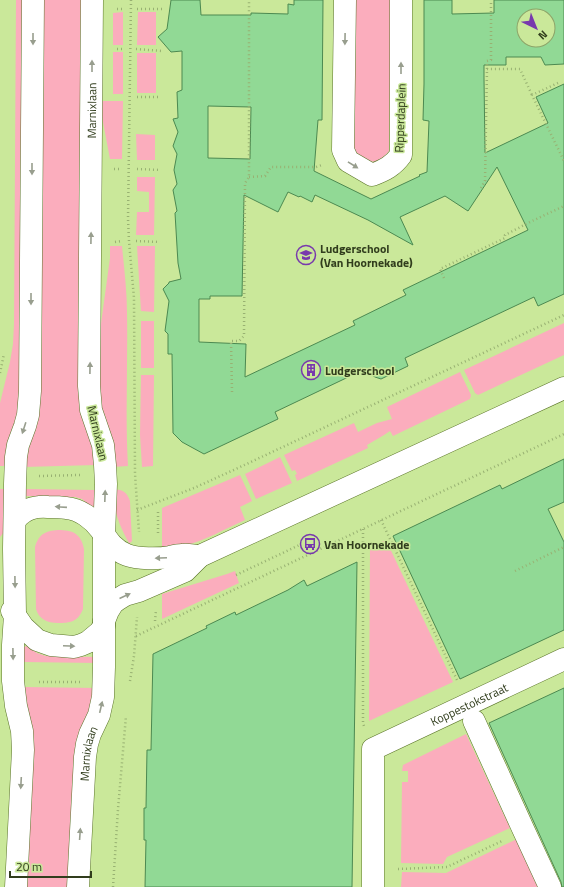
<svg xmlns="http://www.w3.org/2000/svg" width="564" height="887" font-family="'Titillium Web',sans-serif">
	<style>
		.green { fill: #fbadbd }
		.building { fill: #91d995; stroke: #4c8951; fill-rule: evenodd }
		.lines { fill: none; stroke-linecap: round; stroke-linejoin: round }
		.street-casing { stroke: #5a7428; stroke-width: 23 }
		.secondary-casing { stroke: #5a7428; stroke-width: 23 }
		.path { stroke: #98b172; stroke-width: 2.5; stroke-dasharray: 1 3; stroke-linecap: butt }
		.street { stroke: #fff; stroke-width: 22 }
		.secondary { stroke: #fff; stroke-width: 22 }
		.oneway { fill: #989e8e }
		.labels { text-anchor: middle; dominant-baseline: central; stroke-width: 3; stroke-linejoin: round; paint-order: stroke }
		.street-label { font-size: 12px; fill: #313d1d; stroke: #cae89a }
		.poi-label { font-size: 12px; font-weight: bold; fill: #313d1d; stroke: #cae89a; text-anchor: start }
	</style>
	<rect width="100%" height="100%" fill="#cae89a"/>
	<path class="green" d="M 16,0 L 27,0 L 24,381 L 8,466 L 0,466 L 0,403 L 10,362 L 13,344 L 14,324 Z
		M 40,0 L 85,0 L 87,422 L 96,465 L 23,467 Z
		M 356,0 L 391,0 L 389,151 C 385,156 377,164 370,161 C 368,161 366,159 364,158 C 359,155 357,154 354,149 Z
		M 123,12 L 123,45 L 113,45 L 113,13 Z
		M 138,12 L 156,12 L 156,45 L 137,45 Z
		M 113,52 L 123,52 L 123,94 L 113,94 Z
		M 137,53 L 156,53 L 156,93 L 137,93 Z
		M 99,101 L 123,101 L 122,159 L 110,159 Z
		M 136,134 L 155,135 L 155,160 L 137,160 Z
		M 137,177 L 155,177 L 154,235 L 136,235 L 137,212 L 149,212 L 149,192 L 137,191 Z
		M 110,246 L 122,246 C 124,268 127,290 127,313 C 128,364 125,415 128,466 L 112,467 L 99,408 L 97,353 L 110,258 Z
		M 137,246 L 155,246 L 154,312 L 141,311 Z
		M 141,321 L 154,321 L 154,368 L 141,368 Z
		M 564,323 L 564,355 L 478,395 L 475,393 L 464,370 Z
		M 460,372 L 471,395 L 470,399 L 393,436 L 390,431 L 384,435 L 367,445 L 368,448 L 297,481 L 295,475 L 297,474 L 295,470 L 292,471 L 284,455 L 354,423 L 358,432 L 377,423 L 392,419 L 387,407 Z
		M 141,375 L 154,375 L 153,466 L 142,467 L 140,435 Z
		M 280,457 L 292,483 L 256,499 L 245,474 Z
		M 240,475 L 252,501 L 240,507 L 245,520 C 225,529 206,540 184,546 C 177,547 170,548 162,549 L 162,508 Z
		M 0,489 L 7,489 L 5,531 L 0,537 Z
		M 23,489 L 95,490 L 95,506 L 91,507 L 82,499 L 75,497 L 23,496 Z
		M 114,489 C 123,490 127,492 130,501 L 132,541 L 130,543 L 129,543 C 120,527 112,508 114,489 Z
		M 58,530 C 72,530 81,533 84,549 L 83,609 C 78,622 70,623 58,623 C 47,623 39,619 36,609 L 35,547 C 39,534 45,531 58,530 Z
		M 386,540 L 453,682 L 369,721 L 370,547 Z
		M 235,571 L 239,583 L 162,619 L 162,594 L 227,574 Z
		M 27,646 L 37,653 L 46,656 L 96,657 L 96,663 L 24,662 L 24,647 Z
		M 24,687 L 97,688 L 72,887 L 26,887 Z
		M 466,734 L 510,828 L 447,857 L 443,864 L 401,863 L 402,782 L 408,782 L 408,771 L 402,771 L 403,765 Z
		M 519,838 L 542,887 L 401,887 L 402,872 L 446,873 Z"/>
	<path class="building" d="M 171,0 L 200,0 L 201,15 L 251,15 L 251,13 L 288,14 L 288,4 L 294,5 L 294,0 L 323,0 L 322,120 L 318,120 L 314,171 L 371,199 L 420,176 L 419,175 L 427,172 L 429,121 L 423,120 L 424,84 L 424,0 L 452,0 L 452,14 L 494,13 L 494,0 L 564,0 L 564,64 L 545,65 L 541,57 L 506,57 L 506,65 L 484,65 L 484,78 L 485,153 L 548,123 L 536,97 L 564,84 L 564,294 L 538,306 L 534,297 L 405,358 L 408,366 L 381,379 L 375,377 L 363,370 L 275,412 L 278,419 L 204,454 L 182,442 L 173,433 L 172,354 L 168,354 L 168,334 L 165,331 L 169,301 L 163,289 L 169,283 L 169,282 L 181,279 L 178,263 L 175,213 L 177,211 L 173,190 L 177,184 L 174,170 L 177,154 L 173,146 L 178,132 L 173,119 L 178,118 L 177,92 L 182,90 L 182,51 L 171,52 L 158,37 L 167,29 ZM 524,16 L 548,16 L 548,40 L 524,40 ZM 208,106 L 251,107 L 250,159 L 208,158 ZM 497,167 L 528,230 L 403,290 L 406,295 L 353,321 L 355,325 L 245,377 L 246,344 L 199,342 L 199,299 L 210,299 L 210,296 L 242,296 L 244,195 L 278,212 L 288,192 L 299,197 L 300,196 L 312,202 L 315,195 L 368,220 L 413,245 L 400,217 L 445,196 L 468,211 Z
		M 564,459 L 564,502 L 548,509 L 564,542 L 564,630 L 460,679 L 393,536 L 500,485 L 502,489 Z
		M 357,562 L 352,887 L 145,887 L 146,840 L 144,840 L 144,808 L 146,808 L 147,750 L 151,750 L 153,654 L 207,628 L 206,626 L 235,612 L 236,615 L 288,590 L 304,580 L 307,586 Z
		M 564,688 L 564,887 L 562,887 L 561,882 L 489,723 Z"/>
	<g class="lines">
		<defs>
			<g id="street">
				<path d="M 345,0 L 343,150 L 348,161 L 372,175 C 385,170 393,166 401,155 L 401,0"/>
				<path d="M 474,721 L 524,831 L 550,887"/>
				<path id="s1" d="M 373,887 L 373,749 L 564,659"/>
			</g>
			<g id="secondary">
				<path d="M 15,520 C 24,509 34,506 48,507 C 54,507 60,507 66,508 C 80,509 93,519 101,530 C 108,541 114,550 127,555 C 138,559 158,559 170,557 C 174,556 178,555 182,555 C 188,554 194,556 200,556"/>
				<path d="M 12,611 L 23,627 L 37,640 L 51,645 L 74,647 L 81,645 L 88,642 L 100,632 L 104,626 L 104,621 L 108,611 L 113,603 L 117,600 L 125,595 L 139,591 L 185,571 L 200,556 L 564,388"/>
				<path d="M 16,887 L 23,750 L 22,731 L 16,706 L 13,681 L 13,645 L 15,615 L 14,549 L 15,484 L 16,457 L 18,445 L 25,426 L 28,415 L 30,391 L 33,0"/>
				<path id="s2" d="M 78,887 L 85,757 L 87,744 L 90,734 L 99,715 L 103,697 L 104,667 L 104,535 L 106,484 L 105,465 L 103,445 L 91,410 L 89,386 L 92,0"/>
			</g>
		</defs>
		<use href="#street" class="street-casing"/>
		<use href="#secondary" class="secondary-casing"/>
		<path class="path" d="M 131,0 L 128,219 L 129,241 L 134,298 L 135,474 L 139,532
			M 117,9 L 123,9
			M 137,9 L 162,9
			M 117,49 L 123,49
			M 136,49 L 162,51
			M 487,69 L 487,61 L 491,60 L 491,0
			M 558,83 L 532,95 L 564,161
			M 137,97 L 161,97
			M 114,169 L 122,169
			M 137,169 L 161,170
			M 249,177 L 265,176 L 271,167 L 316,167 L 322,165
			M 481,188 L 485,181 L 487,69 L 520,69 L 532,95
			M 136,241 L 160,242
			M 115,242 L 122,241
			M 444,278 L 440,269 L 505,238 L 505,235 L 530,222 L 564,206
			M 0,373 L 4,354
			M 232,392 L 231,341 L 239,341 L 244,336 L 245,183 L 249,177 L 249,0
			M 39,476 L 80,475
			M 137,510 L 194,488 L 238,468 L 564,315
			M 381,520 L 458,682
			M 363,529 L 363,723 L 364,726
			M 158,533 L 158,511
			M 515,571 L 564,547
			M 236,575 L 308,541
			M 155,621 L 156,610
			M 136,636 L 564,434
			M 130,681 L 134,656 L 137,617
			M 39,682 L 80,682
			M 398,869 L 447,867 L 502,841
			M 113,887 L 118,809 L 126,716"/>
		<use href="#street" class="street"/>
		<use href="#secondary" class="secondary"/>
	</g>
	<defs><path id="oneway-solid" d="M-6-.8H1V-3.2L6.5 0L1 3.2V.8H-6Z"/></defs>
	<g class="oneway">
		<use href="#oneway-solid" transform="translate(33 39) rotate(90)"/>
		<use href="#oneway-solid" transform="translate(345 39) rotate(91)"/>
		<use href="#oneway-solid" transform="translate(92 66) rotate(-90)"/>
		<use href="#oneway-solid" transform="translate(401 68) rotate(-90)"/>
		<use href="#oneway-solid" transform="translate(353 165) rotate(32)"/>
		<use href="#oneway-solid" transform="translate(32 169) rotate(90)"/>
		<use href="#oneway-solid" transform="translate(91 238) rotate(-89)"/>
		<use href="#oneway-solid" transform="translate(31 299) rotate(90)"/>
		<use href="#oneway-solid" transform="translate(90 368) rotate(-89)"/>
		<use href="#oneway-solid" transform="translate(24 428) rotate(108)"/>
		<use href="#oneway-solid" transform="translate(105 496) rotate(-88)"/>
		<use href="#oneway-solid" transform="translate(61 507) rotate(-176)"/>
		<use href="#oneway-solid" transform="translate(161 558) rotate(177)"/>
		<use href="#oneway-solid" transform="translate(15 582) rotate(89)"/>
		<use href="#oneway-solid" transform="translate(125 596) rotate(-24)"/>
		<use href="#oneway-solid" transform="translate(69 646) rotate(3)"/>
		<use href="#oneway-solid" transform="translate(13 654) rotate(89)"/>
		<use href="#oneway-solid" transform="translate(101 707) rotate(-77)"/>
		<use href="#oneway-solid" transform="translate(21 783) rotate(93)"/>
		<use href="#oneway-solid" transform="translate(80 834) rotate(-86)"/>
	</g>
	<defs>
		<symbol id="school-ring" viewBox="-11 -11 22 22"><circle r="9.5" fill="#cae89a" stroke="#7839ad" stroke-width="1.5"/><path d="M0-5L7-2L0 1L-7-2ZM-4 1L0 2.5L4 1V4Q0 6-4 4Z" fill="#7839ad"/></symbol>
		<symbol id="building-ring" viewBox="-11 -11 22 22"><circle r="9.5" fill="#cae89a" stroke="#7839ad" stroke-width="1.5"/><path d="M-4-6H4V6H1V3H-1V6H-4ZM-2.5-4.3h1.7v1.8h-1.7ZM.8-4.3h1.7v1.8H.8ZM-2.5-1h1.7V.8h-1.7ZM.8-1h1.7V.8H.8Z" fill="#7839ad"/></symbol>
		<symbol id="bus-ring" viewBox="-11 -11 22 22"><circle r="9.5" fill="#cae89a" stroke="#7839ad" stroke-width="1.5"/><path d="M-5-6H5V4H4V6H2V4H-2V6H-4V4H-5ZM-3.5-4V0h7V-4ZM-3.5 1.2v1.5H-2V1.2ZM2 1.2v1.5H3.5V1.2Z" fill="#7839ad"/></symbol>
	</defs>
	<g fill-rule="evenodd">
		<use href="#school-ring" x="295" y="244" width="22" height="22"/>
		<use href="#building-ring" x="300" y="359" width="22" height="22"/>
		<use href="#bus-ring" x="299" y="533" width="22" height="22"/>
	</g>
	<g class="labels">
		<g class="street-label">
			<text stroke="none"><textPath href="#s2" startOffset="782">Marnixlaan</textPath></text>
			<text transform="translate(400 118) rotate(-88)">Ripperdaplein</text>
			<text transform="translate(98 433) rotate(77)">Marnixlaan</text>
			<text stroke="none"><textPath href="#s1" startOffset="244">Koppestokstraat</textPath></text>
			<text stroke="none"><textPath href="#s2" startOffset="134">Marnixlaan</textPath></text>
		</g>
		<g class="poi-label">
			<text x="320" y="248">Ludgerschool<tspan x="320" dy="14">(Van Hoornekade)</tspan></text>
			<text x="325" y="370">Ludgerschool</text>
			<text x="324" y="544">Van Hoornekade</text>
		</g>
	</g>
	<g transform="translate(536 28) rotate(137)"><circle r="19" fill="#cae89a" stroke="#8da468"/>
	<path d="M0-3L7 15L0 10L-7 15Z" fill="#7839ad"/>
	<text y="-6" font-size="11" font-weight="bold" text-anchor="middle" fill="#313d1d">N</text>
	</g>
	<path d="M10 871v6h81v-6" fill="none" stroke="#313d1d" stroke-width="2"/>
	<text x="16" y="871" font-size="12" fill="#313d1d" stroke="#cae89a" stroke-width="3" paint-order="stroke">20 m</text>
</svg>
